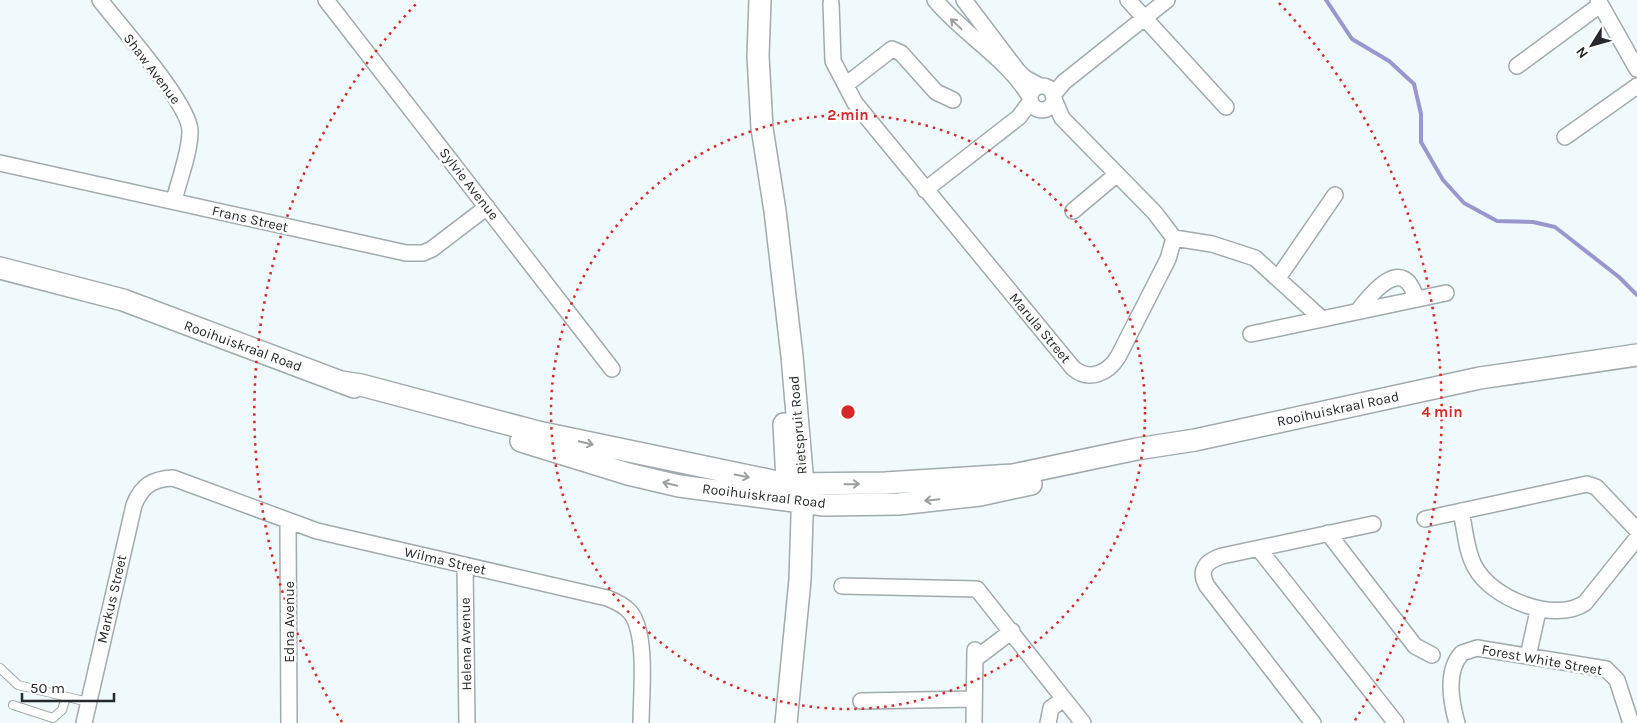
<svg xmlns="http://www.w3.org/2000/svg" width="1637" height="723" font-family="Karla,sans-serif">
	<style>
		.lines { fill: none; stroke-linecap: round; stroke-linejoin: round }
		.stream { stroke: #9a97cf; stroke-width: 4 }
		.lane-casing { stroke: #a1aaad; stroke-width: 10 }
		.street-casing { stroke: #a1aaad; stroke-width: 18 }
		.secondary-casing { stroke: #a1aaad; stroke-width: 24 }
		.lane { stroke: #fff; stroke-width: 8 }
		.street { stroke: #fff; stroke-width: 15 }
		.secondary { stroke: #fff; stroke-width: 21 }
		.oneway { stroke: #9d9fa0 }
		.ring { fill: none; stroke: #d62828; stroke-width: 2.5; stroke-dasharray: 2.5 5 }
		.labels { text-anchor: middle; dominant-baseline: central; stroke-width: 5; stroke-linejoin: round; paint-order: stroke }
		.street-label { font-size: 14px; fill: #26292b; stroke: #fff }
		.centre { fill: #d62828; stroke: #fff; stroke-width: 2.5 }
		.ring-label { font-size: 15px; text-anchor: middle; font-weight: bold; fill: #d62828; stroke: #fff; stroke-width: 5; stroke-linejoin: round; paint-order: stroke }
	</style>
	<rect width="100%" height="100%" fill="#f0f9fc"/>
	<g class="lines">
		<path class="stream" d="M 1326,0 L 1352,39 L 1389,61 L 1414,84 L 1421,114 L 1421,142 L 1443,180 L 1464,203 L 1497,221 L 1533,222 L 1555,227 L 1619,277 L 1637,295"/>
		<defs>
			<path id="lane" d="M 0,668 L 18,685 L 88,702
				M 13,705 L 53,718 L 62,710 L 66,697"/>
			<path id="street" d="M 100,0 C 119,25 190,104 190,131 C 190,153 179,179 174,201
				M 326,0 L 612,369
				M 935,0 C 964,35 1007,58 1030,97
				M 964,0 L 1017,70 L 1025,78 L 1040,86
				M 1128,0 L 1226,107
				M 1598,0 L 1637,69
				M 831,3 L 833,61 L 855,103 L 1073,368 C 1089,382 1108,373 1118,357 L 1168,259 L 1174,238 L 1155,213 L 1062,118 L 1054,99
				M 1517,66 L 1600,5
				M 847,84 L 892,49 L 901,53 L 936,92 L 953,100
				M1030 98a12 12 0 1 1 24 0a12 12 0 1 1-24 0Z
				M 1053,95 L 1064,82 L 1167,0
				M 1565,137 L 1637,86
				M 0,163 L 406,253 L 423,253 L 432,249 L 487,207
				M 925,190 L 1019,117 L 1030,102
				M 1073,211 L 1117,174
				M 1174,238 L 1212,244 L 1255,258 L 1322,319
				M 1278,278 L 1335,195
				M 1358,311 C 1373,291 1404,254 1416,299
				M 1251,334 L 1446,293
				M 1461,511 C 1465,529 1466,551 1475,567 C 1491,598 1554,624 1585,603 L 1637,538
				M 1425,519 L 1587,484 L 1596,487 L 1637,530
				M 288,522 L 289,723
				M 1328,533 L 1415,646 L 1432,655
				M 1259,549 L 1396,723
				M 465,565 L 467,723
				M 842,586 L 977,589 L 1083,723
				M 1528,656 L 1538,611
				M 975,659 L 1012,631
				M 861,701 L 974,699
				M 84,723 L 134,505 C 142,485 153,479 173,478 L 317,531 L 607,598 C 615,601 624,605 630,612 C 648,633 641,696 641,723
				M 974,723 L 975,650
				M 1048,723 L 1051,708 L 1064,699
				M 1313,723 L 1207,586 C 1198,570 1206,561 1222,556 L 1373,524
				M 1457,723 C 1451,702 1445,671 1462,653 L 1477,648 L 1606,669 L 1617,680 L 1631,723"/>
			<path id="secondary" d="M 760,0 L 758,56 L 762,128 L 775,211 L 792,356 L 803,485 L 800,580 L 786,723
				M 0,268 L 123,300 L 354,387
				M 341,382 L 361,385 L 538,432 L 787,484 L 885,483 L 1013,475 L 1137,449 L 1195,440 L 1480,378 L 1637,355
				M 784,424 L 788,499
				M 521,441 L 628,474 L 679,486 L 824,505 L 899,504 L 980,495 L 1031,484"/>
		</defs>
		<use href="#lane" class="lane-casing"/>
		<use href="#street" class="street-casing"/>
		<use href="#secondary" class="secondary-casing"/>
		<use href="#lane" class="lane"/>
		<use href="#street" class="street"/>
		<use href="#secondary" class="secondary"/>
	</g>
	<defs><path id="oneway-shaft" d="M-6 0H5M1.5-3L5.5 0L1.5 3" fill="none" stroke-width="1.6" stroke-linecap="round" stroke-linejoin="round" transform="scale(1.25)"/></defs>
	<g class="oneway">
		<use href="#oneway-shaft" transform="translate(956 24) rotate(-137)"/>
		<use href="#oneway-shaft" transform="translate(586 443) rotate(13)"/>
		<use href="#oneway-shaft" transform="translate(742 476) rotate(11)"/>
		<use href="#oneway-shaft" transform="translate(670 484) rotate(-167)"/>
		<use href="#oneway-shaft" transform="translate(852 484) rotate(-1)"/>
		<use href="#oneway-shaft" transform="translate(932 500) rotate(174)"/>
	</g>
	<g class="ring">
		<circle cx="848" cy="412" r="297"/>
		<path d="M342 722A594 594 0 0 1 417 3M1279 3A594 594 0 0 1 1354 722"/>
	</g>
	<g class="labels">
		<g class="street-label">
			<text transform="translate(152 69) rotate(53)">Shaw Avenue</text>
			<text transform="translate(469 184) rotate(52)">Sylvie Avenue</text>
			<text transform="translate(250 219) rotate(13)">Frans Street</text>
			<text transform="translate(1040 328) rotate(50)">Marula Street</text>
			<text transform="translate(243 346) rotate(20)">Rooihuiskraal Road</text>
			<text transform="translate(1338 409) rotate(-12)">Rooihuiskraal Road</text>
			<text transform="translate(798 425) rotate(-95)">Rietspruit Road</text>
			<text transform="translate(764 496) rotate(7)">Rooihuiskraal Road</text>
			<text transform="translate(445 561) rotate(13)">Wilma Street</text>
			<text transform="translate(112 599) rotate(-77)">Markus Street</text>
			<text transform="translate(289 622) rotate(-90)">Edna Avenue</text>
			<text transform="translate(466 644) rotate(-91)">Helena Avenue</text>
			<text transform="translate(1542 660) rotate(10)">Forest White Street</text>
		</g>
	</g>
	<circle cx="848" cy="412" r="8" class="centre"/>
	<g class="ring-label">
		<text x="848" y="120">2 min</text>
		<text x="1442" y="417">4 min</text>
	</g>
	<g transform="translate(1592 45) rotate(233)" stroke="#ffffff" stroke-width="4" paint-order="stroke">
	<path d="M0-4L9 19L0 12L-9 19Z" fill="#26292b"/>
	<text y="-8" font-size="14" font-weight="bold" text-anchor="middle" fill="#26292b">N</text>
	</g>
	<path d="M22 693v8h92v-8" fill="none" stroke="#26292b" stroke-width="2.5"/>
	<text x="30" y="693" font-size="15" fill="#26292b" stroke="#ffffff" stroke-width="4" paint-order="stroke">50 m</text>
</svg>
